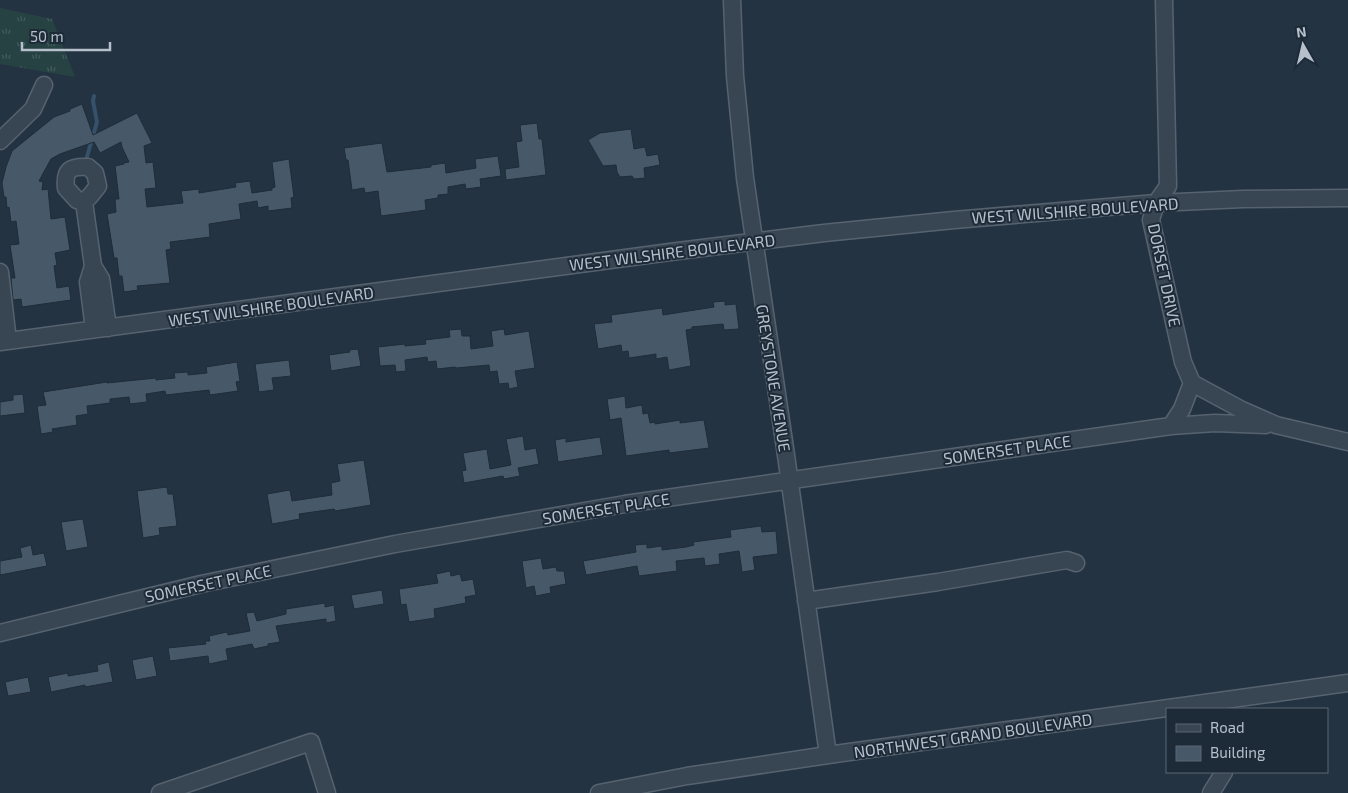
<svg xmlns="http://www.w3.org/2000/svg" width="1348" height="793" font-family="'Exo 2',sans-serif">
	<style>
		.grass { fill: url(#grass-tufts) }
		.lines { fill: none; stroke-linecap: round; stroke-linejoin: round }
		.stream { stroke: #36516a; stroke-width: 4 }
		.building { fill: #475968; stroke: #1f2c39 }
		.minor-casing { stroke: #56636f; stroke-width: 19 }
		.minor { stroke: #384552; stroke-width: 16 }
		.labels { text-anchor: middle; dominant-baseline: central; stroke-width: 4; stroke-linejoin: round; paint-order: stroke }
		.street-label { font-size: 16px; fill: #b5c0cc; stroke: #1d2a37 }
	</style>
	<defs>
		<pattern id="grass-tufts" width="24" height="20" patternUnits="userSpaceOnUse" patternTransform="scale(1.25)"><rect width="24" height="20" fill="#264243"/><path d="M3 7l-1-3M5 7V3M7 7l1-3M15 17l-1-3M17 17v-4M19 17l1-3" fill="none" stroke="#435c5d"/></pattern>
	</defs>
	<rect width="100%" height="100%" fill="#243342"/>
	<path class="grass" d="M 0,8 L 52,19 L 75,77 L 0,64 Z"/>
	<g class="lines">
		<path class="stream" d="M 86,160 L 97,122 L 93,101 L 94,96"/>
	</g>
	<path class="building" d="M 82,104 L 93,135 L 137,113 L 152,143 L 144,146 L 146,163 L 153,162 L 156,188 L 145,189 L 147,207 L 183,203 L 181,191 L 199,189 L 199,193 L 236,187 L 235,183 L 250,181 L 252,193 L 272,190 L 272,188 L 275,187 L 272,162 L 289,159 L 294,197 L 291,198 L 292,208 L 268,211 L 268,206 L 258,208 L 257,201 L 239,204 L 241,219 L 209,224 L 210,237 L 170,242 L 171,249 L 166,250 L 170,283 L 137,286 L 138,290 L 124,292 L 122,276 L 119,276 L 117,258 L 114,258 L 107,214 L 116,212 L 115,199 L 119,199 L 115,166 L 124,164 L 124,163 L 129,162 L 122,147 L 121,142 L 100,153 L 94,142 L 60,154 L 51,159 L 39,181 L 43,182 L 42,190 L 48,189 L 51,219 L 65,217 L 70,250 L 55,253 L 57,265 L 54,266 L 57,288 L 69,286 L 71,300 L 22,307 L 21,299 L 13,300 L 11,278 L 15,278 L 10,245 L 19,244 L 16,221 L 11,222 L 9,207 L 7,208 L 6,197 L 4,197 L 2,183 L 6,167 L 12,151 L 54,117 L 70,111 L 70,109 Z
		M 537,123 L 539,139 L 542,139 L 546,175 L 506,180 L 505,169 L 519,167 L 516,142 L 522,141 L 520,125 Z
		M 631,129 L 634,149 L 645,147 L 647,156 L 658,154 L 660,165 L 644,168 L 645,178 L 634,179 L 632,176 L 620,177 L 617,172 L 616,165 L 603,166 L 588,140 L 600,133 Z
		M 382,143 L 387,172 L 431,167 L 431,165 L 445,163 L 446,173 L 476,168 L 475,159 L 498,156 L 501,176 L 480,179 L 481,187 L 466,189 L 465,184 L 448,187 L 448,194 L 438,195 L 438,198 L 425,200 L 426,210 L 381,216 L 378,191 L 365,193 L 364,188 L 352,190 L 348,160 L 346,160 L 344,148 Z
		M 725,301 L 725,305 L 736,304 L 739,329 L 724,330 L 723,324 L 692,327 L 692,329 L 686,330 L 691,366 L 669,370 L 667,357 L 656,359 L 656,354 L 629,358 L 628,351 L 622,352 L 621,345 L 598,349 L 594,324 L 612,322 L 611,315 L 662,308 L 663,315 L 714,307 L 713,302 Z
		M 461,329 L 462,336 L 470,336 L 471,349 L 493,346 L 491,331 L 504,329 L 505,335 L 529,331 L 535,368 L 515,371 L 518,387 L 509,389 L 508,383 L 499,384 L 497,371 L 490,372 L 489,365 L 456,368 L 455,367 L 437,369 L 436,361 L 428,362 L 427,357 L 405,360 L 406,371 L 396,372 L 395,365 L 380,366 L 378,347 L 405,344 L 405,346 L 426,344 L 425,340 L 450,337 L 449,330 Z
		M 358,349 L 361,366 L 331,371 L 329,355 L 350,352 L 349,350 Z
		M 289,360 L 291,376 L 272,378 L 274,390 L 259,392 L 255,364 Z
		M 237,362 L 240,381 L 236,382 L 238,391 L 210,395 L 209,390 L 166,395 L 165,391 L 146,394 L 147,402 L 130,404 L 129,397 L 110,399 L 110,403 L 87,406 L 88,414 L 76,416 L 77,425 L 52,429 L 53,432 L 41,434 L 37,406 L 46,405 L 43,392 L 107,382 L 107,383 L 156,378 L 156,380 L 175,378 L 174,373 L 188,372 L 188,375 L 207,373 L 206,367 Z
		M 23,394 L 25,413 L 0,416 L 0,402 L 13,400 L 13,395 Z
		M 625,396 L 626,408 L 642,405 L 643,414 L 648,413 L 650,423 L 655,422 L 655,424 L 680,420 L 680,423 L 704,420 L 709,448 L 669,453 L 669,450 L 626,456 L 621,418 L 610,420 L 607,399 Z
		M 523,436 L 525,450 L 536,448 L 539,464 L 518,468 L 520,476 L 504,479 L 503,476 L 464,483 L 462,471 L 466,470 L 463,453 L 487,449 L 490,469 L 511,465 L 506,439 Z
		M 600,437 L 603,455 L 558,462 L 555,440 L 566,438 L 566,442 Z
		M 364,460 L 371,505 L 335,511 L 334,509 L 299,514 L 300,519 L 272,524 L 267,494 L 290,490 L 292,501 L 332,495 L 331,483 L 340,481 L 337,464 Z
		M 167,487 L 168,494 L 173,494 L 177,526 L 159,528 L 160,535 L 143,538 L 137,491 Z
		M 83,519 L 88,547 L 66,551 L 61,522 Z
		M 761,526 L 762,532 L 776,531 L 778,554 L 753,557 L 755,570 L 742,572 L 739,551 L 719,554 L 720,564 L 705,566 L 704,558 L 676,561 L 677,571 L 639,576 L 637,566 L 586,575 L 583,561 L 636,552 L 635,545 L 647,544 L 647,548 L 662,546 L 662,550 L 686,547 L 694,545 L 693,542 L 731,537 L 730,530 Z
		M 31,545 L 33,555 L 44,553 L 47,566 L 0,575 L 0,561 L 22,557 L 20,548 Z
		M 541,558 L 543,569 L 556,567 L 557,571 L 564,571 L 566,584 L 550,587 L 551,593 L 536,596 L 534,586 L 526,588 L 522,561 Z
		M 450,571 L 451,576 L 460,574 L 462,581 L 473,579 L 476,595 L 465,597 L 466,603 L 434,609 L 435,618 L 409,622 L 406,604 L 401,605 L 399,589 L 438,583 L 436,574 Z
		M 382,590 L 384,604 L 354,609 L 351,595 Z
		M 325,603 L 325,607 L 334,605 L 336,621 L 326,623 L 326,619 L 276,626 L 280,642 L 268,644 L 268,646 L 254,649 L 252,644 L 226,649 L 228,660 L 209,664 L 208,656 L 170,661 L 168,648 L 206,644 L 205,641 L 210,641 L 209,636 L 227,632 L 228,635 L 250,631 L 246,613 L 254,612 L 257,621 L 286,614 L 286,609 Z
		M 153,656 L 157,676 L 136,680 L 132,660 Z
		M 109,662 L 113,682 L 85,687 L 85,685 L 51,692 L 48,677 L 68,673 L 68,676 L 98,671 L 97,665 Z
		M 28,677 L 31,692 L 8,696 L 5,682 Z"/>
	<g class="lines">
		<defs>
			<path id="minor" d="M 732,0 L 735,76 L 745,178 L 785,448 L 828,755
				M 1164,0 L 1168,186 L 1156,203 L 1151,220 L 1183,362 L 1192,383 L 1242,410 L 1276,425 L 1348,442
				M 0,141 L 33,109 L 44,85
				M 84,202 L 77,200 L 66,188 C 64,170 70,166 88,167 L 95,173 L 98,186 L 90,196 L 84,202 L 93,266 L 101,279 L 108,328
				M 93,266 L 88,282 L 94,329
				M 0,272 L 8,341
				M 0,342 L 670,252 L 824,233 L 954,220 L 1156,203 L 1243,199 L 1348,198
				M 1171,426 L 1215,423 L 1266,425
				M 806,601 L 938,582 L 1067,560 L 1076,563
				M 0,633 L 201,584 L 395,544 L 625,504 L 1171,426 L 1182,409 L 1192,383
				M 160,793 L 311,742 L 327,793
				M 599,793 L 687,776 L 828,755 L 1348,683
				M 1211,793 L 1224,772"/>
		</defs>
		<use href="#minor" class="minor-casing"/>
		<use href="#minor" class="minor"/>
	</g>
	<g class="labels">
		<g class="street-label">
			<text transform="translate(1075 210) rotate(-4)">WEST WILSHIRE BOULEVARD</text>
			<text transform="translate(672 252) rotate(-7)">WEST WILSHIRE BOULEVARD</text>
			<text transform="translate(1165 275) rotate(78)">DORSET DRIVE</text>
			<text transform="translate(271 306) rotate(-8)">WEST WILSHIRE BOULEVARD</text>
			<text transform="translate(774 378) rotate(81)">GREYSTONE AVENUE</text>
			<text transform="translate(1007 449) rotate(-8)">SOMERSET PLACE</text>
			<text transform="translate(606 508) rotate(-9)">SOMERSET PLACE</text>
			<text transform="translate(208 583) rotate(-12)">SOMERSET PLACE</text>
			<text transform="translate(973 735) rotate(-8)">NORTHWEST GRAND BOULEVARD</text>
		</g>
	</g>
	<rect x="1166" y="708" width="162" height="65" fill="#1d2a37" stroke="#5a6673"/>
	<rect x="1176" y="724" width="25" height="8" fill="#384552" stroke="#5a6673"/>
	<text x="1210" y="733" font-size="15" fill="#b5c0cc">Road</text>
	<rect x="1176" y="746" width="25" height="15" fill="#475968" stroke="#5a6673"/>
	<text x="1210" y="758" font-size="15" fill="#b5c0cc">Building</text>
	<g transform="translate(1303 45) rotate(352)" stroke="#1d2a37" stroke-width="4" paint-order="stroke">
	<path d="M0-4L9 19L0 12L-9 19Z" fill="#b5c0cc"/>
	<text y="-8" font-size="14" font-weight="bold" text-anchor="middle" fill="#b5c0cc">N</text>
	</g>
	<path d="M22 42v8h88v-8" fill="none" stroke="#b5c0cc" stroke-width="2.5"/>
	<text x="30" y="42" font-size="15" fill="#b5c0cc" stroke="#1d2a37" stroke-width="4" paint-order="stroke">50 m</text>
</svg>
